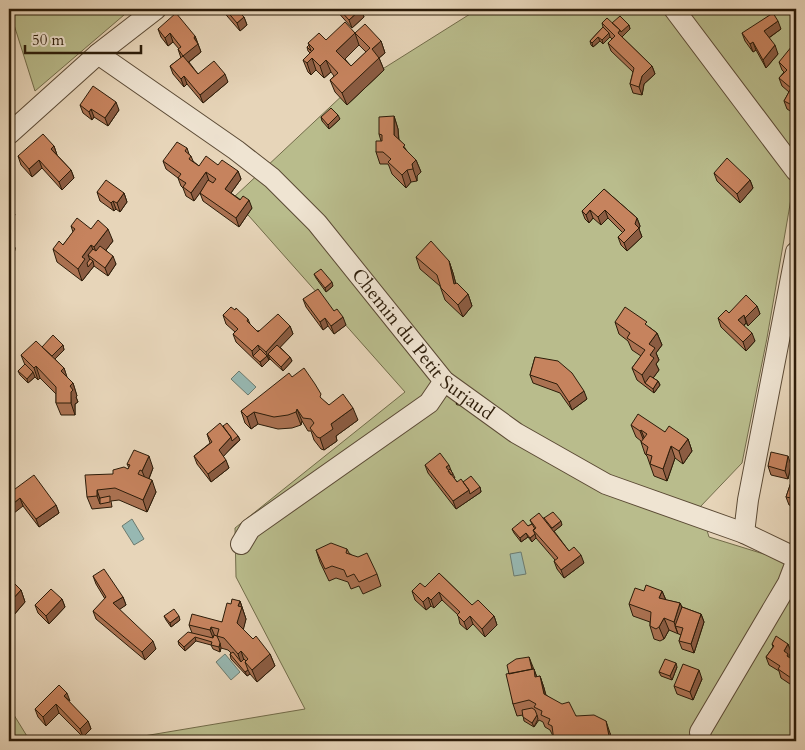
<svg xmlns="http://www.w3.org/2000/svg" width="805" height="750" font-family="Cardo,serif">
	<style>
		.green { fill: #b9bc8c; stroke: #726c4a }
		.water { fill: #97b8b2; stroke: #6c7a6e }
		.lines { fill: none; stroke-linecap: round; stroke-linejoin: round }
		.minor-casing { stroke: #5b4a35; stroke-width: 22 }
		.minor { stroke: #efe4d2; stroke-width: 20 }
		.wall { fill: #aa7151; stroke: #2c1c09; fill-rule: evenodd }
		.shaded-wall { fill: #8b5c42; stroke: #2c1c09 }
		.building { fill: #c6835e; stroke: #2c1c09 }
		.labels { text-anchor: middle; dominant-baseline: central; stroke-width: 4.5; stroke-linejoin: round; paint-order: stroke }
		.street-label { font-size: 19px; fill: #2c1c09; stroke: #efe4d2 }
	</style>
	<rect width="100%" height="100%" fill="#e7d5b9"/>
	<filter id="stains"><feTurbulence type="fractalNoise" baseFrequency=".004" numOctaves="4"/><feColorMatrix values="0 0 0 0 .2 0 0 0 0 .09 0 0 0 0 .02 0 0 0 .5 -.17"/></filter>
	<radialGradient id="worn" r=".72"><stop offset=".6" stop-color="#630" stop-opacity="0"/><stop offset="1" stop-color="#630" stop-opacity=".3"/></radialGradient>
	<path class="green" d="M 9,9 L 131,9 L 35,91 Z
		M 478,9 L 796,9 L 796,191 L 792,193 L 767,338 L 742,463 L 700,507 L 709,537 L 796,564 L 796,741 L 121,741 L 120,740 L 305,709 L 236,577 L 235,528 L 405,392 L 233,198 L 346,92 Z
		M 9,707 L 30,741 L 9,741 Z"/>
	<path class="water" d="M 239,371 L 256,387 L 248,395 L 231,379 Z
		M 132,519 L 144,539 L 134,545 L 122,526 Z
		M 521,552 L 526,574 L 514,576 L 510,554 Z
		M 225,654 L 240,672 L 231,680 L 216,662 Z"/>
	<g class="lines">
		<defs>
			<g id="minor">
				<path d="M 674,9 L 796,171"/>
				<path id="s1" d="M 98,54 L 236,150 L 272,178 L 317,223 L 444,381 L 516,433 L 606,484 L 744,533 L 796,558"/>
				<path d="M 9,134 L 98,54 L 156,9"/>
				<path d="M 744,533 L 748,500 L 796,252"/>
				<path d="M 241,544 L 250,529 L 429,403 L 444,381"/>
				<path d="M 701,741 L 700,732 L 788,583 L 796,562"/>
			</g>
		</defs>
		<use href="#minor" class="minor-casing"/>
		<use href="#minor" class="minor"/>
	</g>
	<path class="wall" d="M 221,9 L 245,9 L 240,13 L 244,17 L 247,25 L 240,31 Z
		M 335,9 L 361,9 L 364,17 L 352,28 Z
		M 574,9 L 585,9 L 579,14 Z
		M 602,23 L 629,25 L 630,29 L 622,37 L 652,66 L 655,74 L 644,84 L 642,95 L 633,93 L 630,84 L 633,72 L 611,51 L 608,43 L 612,39 L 610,37 L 603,44 L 600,41 L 593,47 L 591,45 L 590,41 L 603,27 Z
		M 158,29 L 195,36 L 201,52 L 189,62 L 198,74 L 228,82 L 203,103 L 187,84 L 184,87 L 173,74 L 170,66 L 181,58 L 178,49 L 179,49 L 173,42 L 168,46 L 161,37 Z
		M 781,29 L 769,38 L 778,54 L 766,68 L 756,50 L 753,52 L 745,41 L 742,33 Z
		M 355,33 L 381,41 L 385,53 L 379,58 L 384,70 L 347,105 L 335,92 L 330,80 L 334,76 L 331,72 L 324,78 L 316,70 L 311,75 L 308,72 L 303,60 L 310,53 L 308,51 L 307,47 L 309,45 L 308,43 L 326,40 ZM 359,45 L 366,52 L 351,66 L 345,59 Z
		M 796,50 L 796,111 L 795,114 L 787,109 L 784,101 L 789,92 L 782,86 L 779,78 L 784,72 L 782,70 L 779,62 Z
		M 80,105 L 119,110 L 108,126 L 94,117 L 92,120 L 83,113 Z
		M 394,116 L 398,129 L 399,139 L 407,151 L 416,160 L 421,172 L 417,176 L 417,181 L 411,182 L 406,188 L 392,174 L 389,166 L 388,164 L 380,164 L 376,152 L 381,141 L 379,134 Z
		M 321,117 L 340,119 L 329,129 L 322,121 Z
		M 54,146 L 57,155 L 71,170 L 74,178 L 62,190 L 42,168 L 32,177 L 21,165 L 18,156 Z
		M 187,148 L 189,154 L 191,156 L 193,161 L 199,166 L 218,165 L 238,171 L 241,179 L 231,193 L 252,208 L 239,227 L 203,201 L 200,193 L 202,189 L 194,201 L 186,196 L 183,188 L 181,186 L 178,178 L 166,169 L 163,161 Z
		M 714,173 L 750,180 L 753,188 L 740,203 L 717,181 Z
		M 604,189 L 637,218 L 640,226 L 639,229 L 642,237 L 627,251 L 621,245 L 618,237 L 623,233 L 608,218 L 601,225 L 593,218 L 589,223 L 585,219 L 582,211 Z
		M 97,192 L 124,193 L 127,202 L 120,212 L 116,209 L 114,211 L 100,201 Z
		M 71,226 L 91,229 L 113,241 L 106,250 L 116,264 L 108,276 L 94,266 L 82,281 L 57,262 L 53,249 L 63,245 L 73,232 Z
		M 9,239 L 15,248 L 12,269 L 9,269 Z
		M 416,257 L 449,261 L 453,273 L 456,284 L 468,294 L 472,306 L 463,317 L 445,300 L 440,286 L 420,269 Z
		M 314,274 L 333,286 L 326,292 L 316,278 Z
		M 303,299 L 334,311 L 346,325 L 334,334 L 328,326 L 323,330 L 306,307 Z
		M 757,306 L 760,314 L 748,326 L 746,323 L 744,326 L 755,341 L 746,351 L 721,327 L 718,318 L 729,313 Z
		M 235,310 L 248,319 L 250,324 L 257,331 L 290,326 L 293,334 L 280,347 L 290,357 L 292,361 L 283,371 L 270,359 L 262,367 L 236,342 L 233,334 L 235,332 L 226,324 L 223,315 Z
		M 615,322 L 649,327 L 657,333 L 662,345 L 656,353 L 659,360 L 656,364 L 659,370 L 653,378 L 658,381 L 660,385 L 654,393 L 637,380 L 632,368 L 641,356 L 632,350 L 628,341 L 619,334 Z
		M 63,345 L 64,350 L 55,359 L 64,368 L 67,378 L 73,383 L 77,396 L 76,397 L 78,402 L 75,404 L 75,415 L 61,415 L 56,403 L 56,394 L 40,378 L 38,380 L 35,377 L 28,383 L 20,375 L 18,371 L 25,365 L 21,355 L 42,347 Z
		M 535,357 L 587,399 L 572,410 L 560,393 L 533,383 L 530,375 Z
		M 292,377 L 329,405 L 358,420 L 336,436 L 337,441 L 324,450 L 321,449 L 314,440 L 311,431 L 308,431 L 302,421 L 301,425 L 292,428 L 278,429 L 258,424 L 251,429 L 245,423 L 241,411 Z
		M 631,425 L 665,432 L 688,439 L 692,451 L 683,464 L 675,458 L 667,481 L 654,476 L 647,456 L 645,454 L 641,442 L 641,441 L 636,437 Z
		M 223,426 L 238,436 L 240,440 L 223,456 L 229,468 L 211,482 L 197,464 L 194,456 L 210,443 L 207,434 Z
		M 796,460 L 796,507 L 789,505 L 786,497 L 793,477 L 791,472 Z
		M 127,464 L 153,468 L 149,479 L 156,492 L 147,512 L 119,500 L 111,501 L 112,507 L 92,509 L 87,497 L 113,474 L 128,469 L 129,468 Z
		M 425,465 L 450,469 L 453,474 L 455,478 L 454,478 L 457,482 L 463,482 L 480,487 L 481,492 L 456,509 L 428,473 Z
		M 791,465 L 788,479 L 771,475 L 768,466 Z
		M 15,489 L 56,505 L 59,513 L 39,527 L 23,506 Z
		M 544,518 L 562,525 L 554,531 L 569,551 L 584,563 L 564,578 L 557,569 L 554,561 L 555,560 L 536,538 L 532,542 L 528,537 L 521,542 L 514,533 L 512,529 L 528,526 L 532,524 L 530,520 Z
		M 347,549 L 349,553 L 377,574 L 381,586 L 363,594 L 359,586 L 351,589 L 348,582 L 336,578 L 329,581 L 320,562 L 316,550 Z
		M 439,573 L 472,605 L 494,616 L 497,625 L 485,637 L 473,624 L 467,630 L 460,624 L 458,615 L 442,600 L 434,608 L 431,606 L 426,610 L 415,600 L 412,591 L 425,587 Z
		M 93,576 L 123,597 L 126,605 L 119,609 L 156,649 L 145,660 L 96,619 L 93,611 L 105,599 L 96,584 Z
		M 9,578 L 21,590 L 25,602 L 13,616 L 9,612 Z
		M 662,591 L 666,600 L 680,603 L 682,607 L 701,614 L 704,622 L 694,653 L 682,649 L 679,641 L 681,635 L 669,630 L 664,639 L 660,641 L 654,639 L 650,626 L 650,622 L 633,616 L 629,604 Z
		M 62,599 L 65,607 L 49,624 L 38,613 L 35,605 Z
		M 240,601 L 246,619 L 243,629 L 253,639 L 270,654 L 275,666 L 257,682 L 250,674 L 247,676 L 231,659 L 230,654 L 231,653 L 228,650 L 221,648 L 220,652 L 213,649 L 211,645 L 196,641 L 185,651 L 179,645 L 178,641 L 192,633 L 189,625 L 222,622 L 231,604 Z
		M 164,616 L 180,620 L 171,627 L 166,620 Z
		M 772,644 L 788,644 L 791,652 L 789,656 L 789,658 L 796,662 L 796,688 L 781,678 L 779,671 L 769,665 L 766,657 L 773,647 Z
		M 529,657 L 537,677 L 540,676 L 544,688 L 546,695 L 576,716 L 610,733 L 612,741 L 554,741 L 553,736 L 550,730 L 545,727 L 543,722 L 539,720 L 534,727 L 524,721 L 523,715 L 517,716 L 513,704 L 509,674 Z
		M 677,667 L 672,680 L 661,676 L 659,672 Z
		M 702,679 L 693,700 L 677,694 L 674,686 Z
		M 69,702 L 88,721 L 91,729 L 83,737 L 59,713 L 46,726 L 38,717 L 35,709 Z"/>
	<path class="shaded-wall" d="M 235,9 L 245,9 L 237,15 Z
		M 264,9 L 269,9 L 265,12 Z
		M 361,9 L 364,17 L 352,28 L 349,20 Z
		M 436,9 L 442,9 L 438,13 Z
		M 577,9 L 585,9 L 579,14 Z
		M 726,9 L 734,9 L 728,13 Z
		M 244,17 L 247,25 L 240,31 L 237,23 Z
		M 778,21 L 781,29 L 767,39 L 764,31 Z
		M 629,25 L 630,29 L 622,37 L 618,33 L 620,30 Z
		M 170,33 L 173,42 L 168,46 L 165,38 Z
		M 355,33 L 359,45 L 341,63 L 336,51 Z
		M 609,33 L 610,37 L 603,44 L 602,40 Z
		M 195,36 L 201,52 L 186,64 L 183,56 L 194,38 Z
		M 598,37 L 600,41 L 593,47 L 592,43 Z
		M 381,41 L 385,53 L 379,58 L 384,70 L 347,105 L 342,93 L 372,49 Z
		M 753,42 L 756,50 L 753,52 L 750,44 Z
		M 775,45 L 778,54 L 766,68 L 763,60 Z
		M 312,58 L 316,70 L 311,75 L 307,63 Z
		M 326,60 L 331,72 L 324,78 L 320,66 Z
		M 796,60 L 796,72 L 792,64 Z
		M 652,66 L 655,74 L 644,84 L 642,95 L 639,87 L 642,76 Z
		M 225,74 L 228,82 L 203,103 L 200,95 Z
		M 184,76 L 187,84 L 184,87 L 181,79 Z
		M 796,97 L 796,111 L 795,114 L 792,105 Z
		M 116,102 L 119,110 L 108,126 L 105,118 Z
		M 91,109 L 94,117 L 92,120 L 89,112 Z
		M 338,115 L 340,119 L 329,129 L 328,125 Z
		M 394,116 L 398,129 L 399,147 L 394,135 Z
		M 54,146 L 57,155 L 51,149 Z
		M 39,160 L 42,168 L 32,177 L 29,169 Z
		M 416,160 L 421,172 L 417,176 L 417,181 L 413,169 L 412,164 Z
		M 71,170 L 74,178 L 62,190 L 59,182 Z
		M 407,170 L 411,182 L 406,188 L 402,175 Z
		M 238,171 L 241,179 L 228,197 L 225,189 Z
		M 206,172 L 209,181 L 194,201 L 191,193 Z
		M 750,180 L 753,188 L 740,203 L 737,194 Z
		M 124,193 L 127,202 L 120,212 L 117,203 Z
		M 249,200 L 252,208 L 239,227 L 236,218 Z
		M 113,201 L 116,209 L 114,211 L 111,203 Z
		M 12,206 L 15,215 L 9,222 L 9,210 Z
		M 590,210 L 593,218 L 589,223 L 586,215 Z
		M 605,210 L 608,218 L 601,225 L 598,217 Z
		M 637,218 L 640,226 L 639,229 L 642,237 L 627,251 L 624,243 Z
		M 108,229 L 113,241 L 99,259 L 94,247 Z
		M 12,240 L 15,248 L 12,269 L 9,260 Z
		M 91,245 L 96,257 L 88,255 L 91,263 L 93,261 L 94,266 L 82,281 L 78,269 L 82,257 Z
		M 113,256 L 116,264 L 108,276 L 105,268 Z
		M 449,261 L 453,273 L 459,296 L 454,284 Z
		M 332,282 L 333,286 L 326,292 L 325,288 Z
		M 468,294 L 472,306 L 463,317 L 458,305 Z
		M 757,306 L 760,314 L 748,326 L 745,318 Z
		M 744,315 L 746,323 L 741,328 L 738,320 Z
		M 343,317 L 346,325 L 334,334 L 331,326 Z
		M 325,318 L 328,326 L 323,330 L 320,322 Z
		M 290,326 L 293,334 L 271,357 L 268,354 L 270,359 L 269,360 L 266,352 Z
		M 657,333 L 662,345 L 656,353 L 659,360 L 656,364 L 659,370 L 648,385 L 645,383 L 642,375 L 650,355 L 649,344 Z
		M 752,333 L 755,341 L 746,351 L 743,342 Z
		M 63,345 L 64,350 L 51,363 L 49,359 Z
		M 258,345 L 261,353 L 253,356 L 252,351 Z
		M 267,356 L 269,360 L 262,367 L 260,362 Z
		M 290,357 L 292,361 L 283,371 L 281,367 Z
		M 36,366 L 40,378 L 38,380 L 34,368 Z
		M 64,368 L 68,380 L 61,371 Z
		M 33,372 L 35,377 L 28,383 L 27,379 Z
		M 658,381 L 660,385 L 654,393 L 653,389 Z
		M 73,383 L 77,396 L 76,397 L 78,402 L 75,404 L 75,415 L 71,403 L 70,386 Z
		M 584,391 L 587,399 L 572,410 L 569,402 Z
		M 353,408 L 358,420 L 336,436 L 337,441 L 324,450 L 320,438 L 331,424 Z
		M 297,409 L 302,421 L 301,425 L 296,412 Z
		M 254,412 L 258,424 L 251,429 L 247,417 Z
		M 641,430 L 646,442 L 645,444 L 640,431 Z
		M 238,436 L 240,440 L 234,445 L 222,458 L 219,450 L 231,437 Z
		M 688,439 L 692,451 L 683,464 L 679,451 Z
		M 671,446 L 675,458 L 667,481 L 663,469 Z
		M 149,456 L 153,468 L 147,483 L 142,471 Z
		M 788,456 L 791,465 L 788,479 L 785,471 Z
		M 226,460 L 229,468 L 211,482 L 208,474 Z
		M 449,465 L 452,473 L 447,472 L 446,467 Z
		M 152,480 L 156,492 L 147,512 L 143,500 Z
		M 480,487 L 481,492 L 456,509 L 453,501 L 469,490 Z
		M 97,490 L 101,502 L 100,504 L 97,496 Z
		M 20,498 L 23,506 L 9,517 L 9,507 Z
		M 56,505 L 59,513 L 39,527 L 36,519 Z
		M 561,521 L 562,525 L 552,533 L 551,529 Z
		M 526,533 L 528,537 L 521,542 L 520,538 Z
		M 535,534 L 536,538 L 532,542 L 530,538 Z
		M 581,555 L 584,563 L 564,578 L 561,570 Z
		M 21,590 L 25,602 L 13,616 L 9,603 Z
		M 662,591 L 667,603 L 659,598 Z
		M 439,592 L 442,600 L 434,608 L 431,600 Z
		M 123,597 L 126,605 L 116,612 L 113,603 Z
		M 428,597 L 431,606 L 426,610 L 423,602 Z
		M 62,599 L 65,607 L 49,624 L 46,616 Z
		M 240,601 L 246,619 L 242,635 L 237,623 L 238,606 Z
		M 680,603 L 685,615 L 675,626 L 678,634 L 674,622 Z
		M 701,614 L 704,622 L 694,653 L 691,644 Z
		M 179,616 L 180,620 L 171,627 L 170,623 Z
		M 470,616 L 473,624 L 467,630 L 464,622 Z
		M 494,616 L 497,625 L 485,637 L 482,629 Z
		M 664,618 L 669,630 L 664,639 L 659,627 Z
		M 211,627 L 216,639 L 215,643 L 210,630 Z
		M 195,637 L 196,641 L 185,651 L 184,647 Z
		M 153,641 L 156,649 L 145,660 L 142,652 Z
		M 220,643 L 221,648 L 220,652 L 219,647 Z
		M 788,644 L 791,652 L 789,656 L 791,662 L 784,651 Z
		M 241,651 L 245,663 L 242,666 L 238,654 Z
		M 270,654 L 275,666 L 257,682 L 252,670 Z
		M 529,657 L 534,675 L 534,669 L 538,681 L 539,689 L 533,673 Z
		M 676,663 L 677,667 L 672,680 L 670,676 Z
		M 248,670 L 250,674 L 247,676 L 245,672 Z
		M 699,670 L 702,679 L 693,700 L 690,692 Z
		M 540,676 L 544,688 L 548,706 L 544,694 Z
		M 67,693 L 70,701 L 64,696 Z
		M 56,704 L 59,713 L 46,726 L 43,717 Z
		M 537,715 L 538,719 L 534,727 L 532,723 Z
		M 88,721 L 91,729 L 83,737 L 80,729 Z
		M 606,721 L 610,733 L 612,741 L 610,741 Z"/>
	<path class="building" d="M 225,9 L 236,9 L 244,17 L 237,23 Z
		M 339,9 L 361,9 L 349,20 Z
		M 176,13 L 195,36 L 194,38 L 198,44 L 183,56 L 178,49 L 181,47 L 170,33 L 165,38 L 158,29 Z
		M 773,13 L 778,21 L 764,31 L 775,45 L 763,60 L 753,42 L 750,44 L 742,33 Z
		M 620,16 L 629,25 L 621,32 L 620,30 L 612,23 Z
		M 607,18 L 620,30 L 618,33 L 652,66 L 642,76 L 639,87 L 630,84 L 634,68 L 608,43 L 615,36 L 602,23 Z
		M 345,22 L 355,33 L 336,51 L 351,66 L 370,48 L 355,33 L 365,24 L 381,41 L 372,49 L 379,58 L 342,93 L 330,80 L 338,73 L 326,60 L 320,66 L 312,58 L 307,63 L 303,60 L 314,49 L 308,43 L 319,33 L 326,40 Z
		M 603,27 L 609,33 L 602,40 L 598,37 L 592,43 L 590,41 Z
		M 309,45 L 311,51 L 307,47 Z
		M 792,46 L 796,50 L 796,60 L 792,64 L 796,67 L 796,97 L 792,105 L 784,101 L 791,88 L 779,78 L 787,70 L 779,62 Z
		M 183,56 L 198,74 L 214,61 L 225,74 L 200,95 L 184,76 L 181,79 L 170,66 Z
		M 93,86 L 116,102 L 105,118 L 91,109 L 89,112 L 80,105 Z
		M 331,108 L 338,115 L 328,125 L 321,117 Z
		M 394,116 L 394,135 L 405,145 L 403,147 L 416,160 L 412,164 L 413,169 L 407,170 L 402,175 L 388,162 L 391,159 L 383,152 L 376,152 L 376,141 L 382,141 L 382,135 L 379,134 L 379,117 Z
		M 43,134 L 54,146 L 51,149 L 71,170 L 59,182 L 39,160 L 29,169 L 18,156 Z
		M 177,142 L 187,148 L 185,151 L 191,156 L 189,159 L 199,166 L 206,156 L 218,165 L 222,160 L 238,171 L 225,189 L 240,200 L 243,196 L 249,200 L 236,218 L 200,193 L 208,180 L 213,183 L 216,179 L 206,172 L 191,193 L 183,187 L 186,183 L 178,178 L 181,174 L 163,161 Z
		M 727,158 L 750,180 L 737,194 L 714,173 Z
		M 106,180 L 124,193 L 117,203 L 113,201 L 111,203 L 97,192 Z
		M 604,189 L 637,218 L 635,224 L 639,228 L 624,243 L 618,237 L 625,230 L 605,210 L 598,217 L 590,210 L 586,215 L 582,211 Z
		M 9,204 L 12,206 L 9,210 Z
		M 77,218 L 91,229 L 98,220 L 108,229 L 94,247 L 91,245 L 82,257 L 85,259 L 78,269 L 53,249 L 59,241 L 63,245 L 75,229 L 71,226 Z
		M 9,239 L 12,240 L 9,260 Z
		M 431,241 L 449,261 L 454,284 L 457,283 L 468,294 L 458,305 L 441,288 L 437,275 L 416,257 Z
		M 100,246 L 113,256 L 105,268 L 88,255 L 93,249 L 96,251 Z
		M 90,259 L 93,261 L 88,267 L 87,263 Z
		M 321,269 L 332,282 L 325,288 L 314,274 Z
		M 318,289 L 334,311 L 337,309 L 343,317 L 331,326 L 325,318 L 320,322 L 303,299 Z
		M 746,295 L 757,306 L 745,318 L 744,315 L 738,320 L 752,333 L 743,342 L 718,318 L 726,310 L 729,313 Z
		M 231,307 L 235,310 L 236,308 L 248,319 L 247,321 L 258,332 L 278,314 L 290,326 L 266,352 L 258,345 L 252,351 L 233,334 L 238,329 L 223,315 Z
		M 625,307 L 647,322 L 645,324 L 657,333 L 649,344 L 655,348 L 650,355 L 654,358 L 642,375 L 632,368 L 645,350 L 627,338 L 630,333 L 615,322 Z
		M 53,335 L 63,345 L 52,356 L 42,347 Z
		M 36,341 L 64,368 L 61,371 L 73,383 L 70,386 L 73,390 L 71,392 L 71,403 L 56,403 L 56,387 L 36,366 L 34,368 L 21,355 Z
		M 277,345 L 290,357 L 281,367 L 268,354 Z
		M 260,349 L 267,356 L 260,362 L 253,356 Z
		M 535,357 L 558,361 L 572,373 L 584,391 L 569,402 L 557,384 L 530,375 Z
		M 25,364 L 33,372 L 27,379 L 18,371 Z
		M 304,368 L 315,384 L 321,394 L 320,397 L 329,405 L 343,394 L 353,408 L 331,424 L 333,429 L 320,438 L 317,437 L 310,428 L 314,423 L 311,419 L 303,418 L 297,409 L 296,412 L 288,415 L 274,417 L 254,412 L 247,417 L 241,411 L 289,373 L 292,377 Z
		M 650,376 L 658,381 L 653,389 L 645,383 Z
		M 638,414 L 665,432 L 669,426 L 688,439 L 679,451 L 671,446 L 663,469 L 650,464 L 652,456 L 646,454 L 648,447 L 641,442 L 647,434 L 641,430 L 640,431 L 631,425 Z
		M 220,423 L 231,437 L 219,450 L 226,460 L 208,474 L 194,456 L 212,442 L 207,434 Z
		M 227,423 L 238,436 L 232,441 L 231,437 L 223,426 Z
		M 134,450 L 149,456 L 142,471 L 140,470 L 138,474 L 152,480 L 143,500 L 115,488 L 97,490 L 97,496 L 87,497 L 85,475 L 113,474 L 113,470 L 124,467 L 128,469 L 130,465 L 127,464 Z
		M 771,452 L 788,456 L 785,471 L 768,466 Z
		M 440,453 L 449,465 L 446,467 L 457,482 L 461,479 L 469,490 L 453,501 L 425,465 Z
		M 794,459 L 796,460 L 796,499 L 786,497 L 794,473 L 791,472 Z
		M 450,469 L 453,474 L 451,475 L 448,471 Z
		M 34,475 L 56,505 L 36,519 L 20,498 L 9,507 L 9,483 L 10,482 L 15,489 Z
		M 471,476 L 480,487 L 470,494 L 469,490 L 463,482 Z
		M 110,496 L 110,502 L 100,504 L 100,498 Z
		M 553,512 L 561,521 L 552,528 L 544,518 Z
		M 539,513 L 569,551 L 574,547 L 581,555 L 561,570 L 554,561 L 558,558 L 533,530 L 536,528 L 530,520 Z
		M 523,520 L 528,526 L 532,524 L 535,529 L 533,530 L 535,534 L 530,538 L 526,533 L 520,538 L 512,529 Z
		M 331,543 L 347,549 L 346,553 L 358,557 L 367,553 L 377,574 L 359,582 L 354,574 L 347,577 L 344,570 L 332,566 L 325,569 L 316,550 Z
		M 104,569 L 123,597 L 113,603 L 153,641 L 142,652 L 93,611 L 106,597 L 93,576 Z
		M 439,573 L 472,605 L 478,600 L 494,616 L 482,629 L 470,616 L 464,622 L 457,615 L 460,612 L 439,592 L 431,600 L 428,597 L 423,602 L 412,591 L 420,583 L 425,587 Z
		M 9,578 L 21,590 L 9,603 Z
		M 646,585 L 662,591 L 659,598 L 680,603 L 674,622 L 664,618 L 659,627 L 656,629 L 650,626 L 651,612 L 629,604 L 635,588 L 644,591 Z
		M 51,589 L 62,599 L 46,616 L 35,605 Z
		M 232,599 L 240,601 L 238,606 L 242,607 L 237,623 L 253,639 L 256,636 L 270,654 L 252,670 L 245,662 L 248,659 L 241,651 L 238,654 L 224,638 L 217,636 L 219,629 L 211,627 L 210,630 L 189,625 L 192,614 L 222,622 L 227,603 L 231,604 Z
		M 682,607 L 701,614 L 691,644 L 679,641 L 683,628 L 675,626 Z
		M 174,609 L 179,616 L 170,623 L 164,616 Z
		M 188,632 L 213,638 L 214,635 L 217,636 L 220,643 L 219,647 L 211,645 L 212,642 L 195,637 L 184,647 L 178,641 Z
		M 776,636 L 788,644 L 784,651 L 788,654 L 787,656 L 796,662 L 796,677 L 794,680 L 778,669 L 780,666 L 766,657 L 774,646 L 772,644 Z
		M 233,652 L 241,662 L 244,659 L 246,661 L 245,662 L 248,670 L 245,672 L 230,654 Z
		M 529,657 L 532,669 L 509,674 L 507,665 L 516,659 Z
		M 665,659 L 676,663 L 670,676 L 659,672 Z
		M 683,664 L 699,670 L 690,692 L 674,686 Z
		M 534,669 L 535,677 L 540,676 L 544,694 L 562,704 L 569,702 L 576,716 L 594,715 L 606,721 L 610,741 L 554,741 L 552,726 L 548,724 L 550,719 L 541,715 L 542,711 L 534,707 L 536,704 L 529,700 L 513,704 L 506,674 Z
		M 59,685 L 67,693 L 64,696 L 88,721 L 80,729 L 56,704 L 43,717 L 35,709 Z
		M 532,708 L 535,710 L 537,715 L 532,723 L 523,717 L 522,710 Z"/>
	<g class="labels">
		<g class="street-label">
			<text stroke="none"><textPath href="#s1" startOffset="439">Chemin du Petit Surjaud</textPath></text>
		</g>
	</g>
	<rect width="805" height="750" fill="none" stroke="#e7d5b9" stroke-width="30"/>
	<rect x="10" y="10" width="785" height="730" fill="none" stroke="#2c1c09" stroke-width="2.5"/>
	<rect x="15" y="15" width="775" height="720" fill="none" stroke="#2c1c09"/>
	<path d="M25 45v8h116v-8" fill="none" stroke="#2c1c09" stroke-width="2.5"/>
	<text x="32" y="45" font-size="15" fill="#2c1c09" stroke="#efe4d2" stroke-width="4" paint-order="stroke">50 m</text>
	<rect width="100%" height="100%" filter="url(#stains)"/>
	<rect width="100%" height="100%" fill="url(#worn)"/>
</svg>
